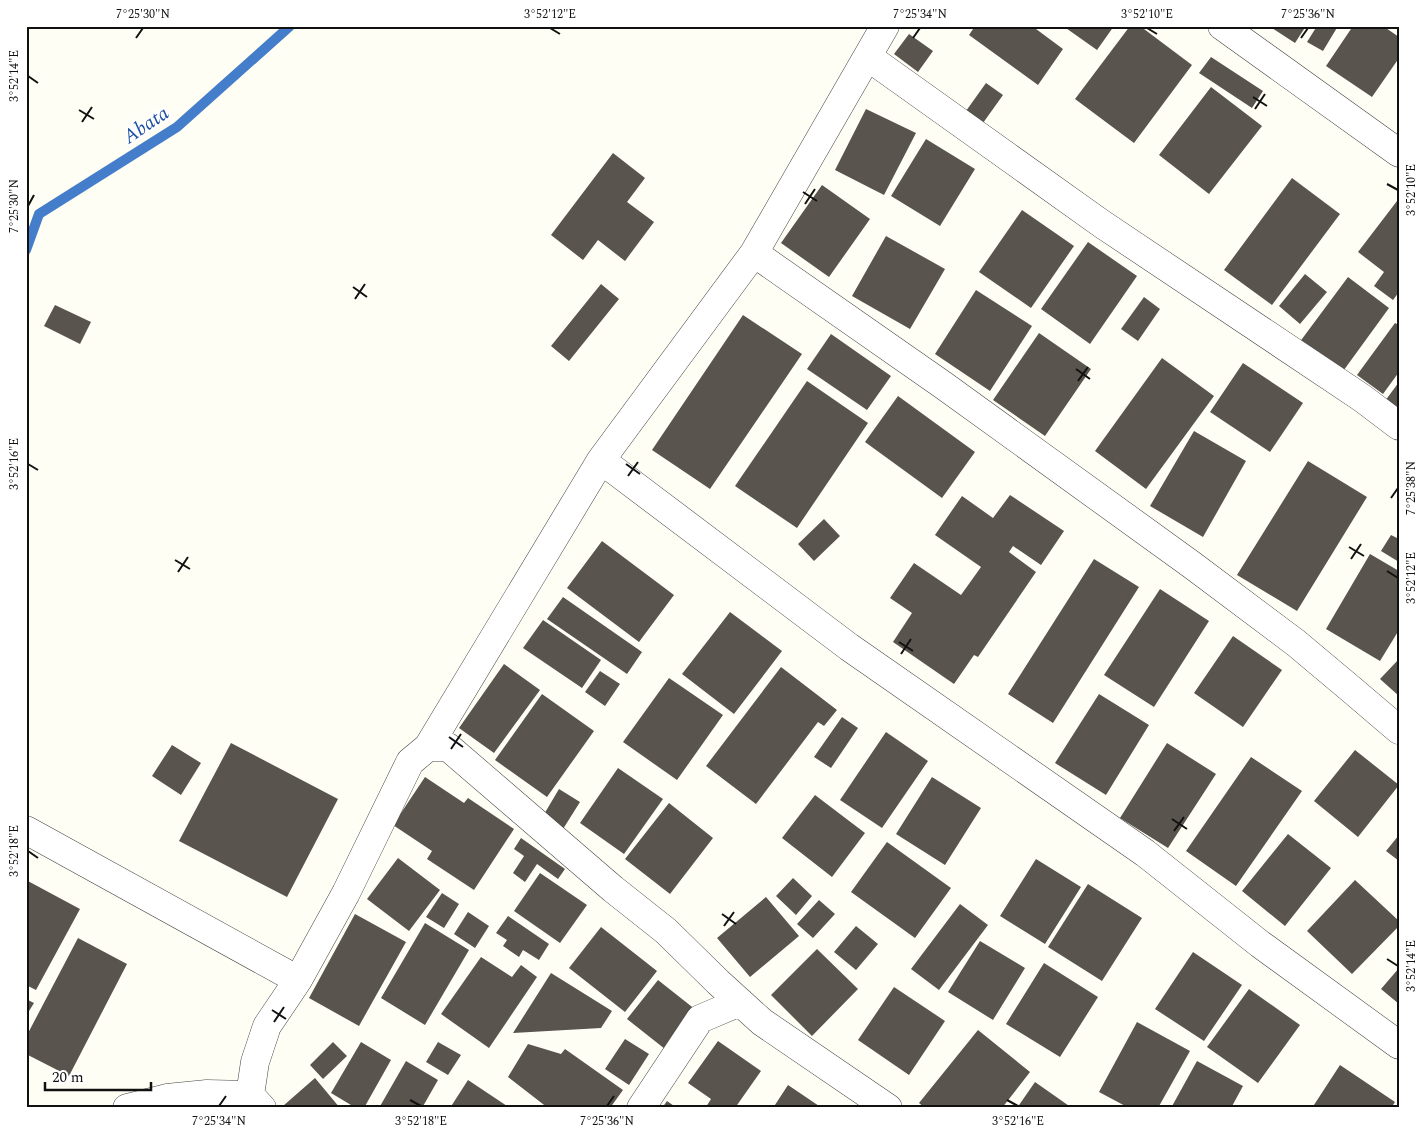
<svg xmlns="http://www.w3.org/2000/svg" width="1425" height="1134" font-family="Spectral,serif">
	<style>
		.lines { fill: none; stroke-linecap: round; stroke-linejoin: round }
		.stream { stroke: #447dca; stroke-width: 10 }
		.building { fill: #59544d }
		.minor-casing { stroke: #444; stroke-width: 29 }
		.minor { stroke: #fff; stroke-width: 28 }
		.ticks { fill: none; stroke: #111; stroke-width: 2 }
		.labels { text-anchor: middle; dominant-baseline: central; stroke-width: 5; stroke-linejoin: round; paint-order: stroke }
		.water-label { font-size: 20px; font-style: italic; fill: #1c4fa0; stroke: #fff }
		.neatline { fill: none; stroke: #111; stroke-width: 2 }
		.ticks-label { font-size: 12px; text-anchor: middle; fill: #111 }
	</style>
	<rect width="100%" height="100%" fill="#fffef5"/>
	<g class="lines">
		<path class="stream" d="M 26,250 L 39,214 L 177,127 L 290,26"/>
	</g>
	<path class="building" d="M 975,26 L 1032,26 L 1063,49 L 1038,85 L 969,35 Z
		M 1063,26 L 1114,26 L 1097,50 Z
		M 1130,26 L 1140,26 L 1192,65 L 1134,143 L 1075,99 Z
		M 1269,26 L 1306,26 L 1295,43 Z
		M 1317,26 L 1338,26 L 1323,51 L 1307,42 Z
		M 1353,26 L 1383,26 L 1399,37 L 1399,58 L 1372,97 L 1326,66 Z
		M 909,34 L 933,51 L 918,72 L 894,54 Z
		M 1211,57 L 1263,91 L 1252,108 L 1199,73 Z
		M 986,83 L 1003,95 L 983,123 L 966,111 Z
		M 1211,87 L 1262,126 L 1209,194 L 1159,155 Z
		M 866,109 L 916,133 L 884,195 L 835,170 Z
		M 926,139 L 975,169 L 940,226 L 891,196 Z
		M 613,153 L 645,178 L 627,202 L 654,222 L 625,261 L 598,240 L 583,260 L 551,235 Z
		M 1292,178 L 1340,214 L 1272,305 L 1224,270 Z
		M 822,185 L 870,219 L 829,277 L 781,243 Z
		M 1397,201 L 1399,203 L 1399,292 L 1393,300 L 1374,286 L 1384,272 L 1358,252 Z
		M 1022,210 L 1074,246 L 1031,308 L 979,272 Z
		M 886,236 L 945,269 L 910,329 L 852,296 Z
		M 1088,242 L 1137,276 L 1090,344 L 1041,309 Z
		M 1305,274 L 1327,292 L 1300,324 L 1279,306 Z
		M 1348,277 L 1389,308 L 1341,374 L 1299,343 Z
		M 601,284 L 619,299 L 569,361 L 551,346 Z
		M 976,290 L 1032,326 L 990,391 L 935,354 Z
		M 1144,297 L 1160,309 L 1138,341 L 1121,329 Z
		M 55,305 L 91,322 L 80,344 L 44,326 Z
		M 743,315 L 802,354 L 710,489 L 652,450 Z
		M 1395,323 L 1399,325 L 1399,372 L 1383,394 L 1357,375 Z
		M 1039,333 L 1091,369 L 1045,436 L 993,400 Z
		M 831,334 L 891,376 L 867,410 L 807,369 Z
		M 1162,358 L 1214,396 L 1146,489 L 1095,451 Z
		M 1243,363 L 1303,403 L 1270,452 L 1210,412 Z
		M 807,381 L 868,423 L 797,528 L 735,486 Z
		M 1399,382 L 1399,411 L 1385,401 Z
		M 898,396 L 975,452 L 942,498 L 865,442 Z
		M 1194,431 L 1246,461 L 1203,537 L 1150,506 Z
		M 1308,461 L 1367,497 L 1297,611 L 1237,575 Z
		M 1010,495 L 1064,531 L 1041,565 L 1013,546 L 1009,552 L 1036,572 L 978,657 L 974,655 L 954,684 L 893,642 L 912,613 L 890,598 L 914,563 L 961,595 L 981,567 L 935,535 L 962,496 L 993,518 Z
		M 824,519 L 840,536 L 814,561 L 798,544 Z
		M 1391,535 L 1399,539 L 1399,562 L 1381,551 Z
		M 602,541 L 674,595 L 639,642 L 567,588 Z
		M 1370,554 L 1399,571 L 1399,630 L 1380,661 L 1326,629 Z
		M 1094,559 L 1139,587 L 1053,723 L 1008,694 Z
		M 1160,589 L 1209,621 L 1154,707 L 1104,675 Z
		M 563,597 L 642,652 L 627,674 L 547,619 Z
		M 730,612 L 782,651 L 734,714 L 682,674 Z
		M 543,620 L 601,660 L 582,688 L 523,648 Z
		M 1233,636 L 1282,670 L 1243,727 L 1194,693 Z
		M 1399,659 L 1399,696 L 1380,679 Z
		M 504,664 L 540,690 L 494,753 L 459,728 Z
		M 781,667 L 837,710 L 824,726 L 818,722 L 756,804 L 706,766 Z
		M 600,671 L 620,684 L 605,706 L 585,692 Z
		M 669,678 L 723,715 L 677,780 L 623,742 Z
		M 542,694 L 594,731 L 547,797 L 495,760 Z
		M 1099,694 L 1149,725 L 1106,795 L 1055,763 Z
		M 842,717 L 858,728 L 831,768 L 814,757 Z
		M 886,732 L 928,761 L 882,828 L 840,800 Z
		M 231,743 L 338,799 L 287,897 L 179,841 Z
		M 1167,743 L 1216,774 L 1168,848 L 1120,818 Z
		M 172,745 L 201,763 L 181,795 L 152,776 Z
		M 1355,750 L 1399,785 L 1358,837 L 1314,801 Z
		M 1251,757 L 1302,791 L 1236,886 L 1186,851 Z
		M 618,768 L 663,799 L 624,854 L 580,823 Z
		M 425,777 L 464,803 L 468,798 L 514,829 L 474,890 L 427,859 L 432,851 L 393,825 Z
		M 932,777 L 981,808 L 945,865 L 896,834 Z
		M 559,789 L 580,802 L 563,829 L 543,816 Z
		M 815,795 L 865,833 L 832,877 L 782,838 Z
		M 669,803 L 713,838 L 670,894 L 625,859 Z
		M 1288,834 L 1331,868 L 1285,926 L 1242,891 Z
		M 1399,835 L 1399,861 L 1386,851 Z
		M 521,838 L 565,869 L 558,879 L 537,864 L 525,882 L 513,873 L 524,856 L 514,849 Z
		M 887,842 L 951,888 L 915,938 L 851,892 Z
		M 398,858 L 440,890 L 409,931 L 367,899 Z
		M 1036,859 L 1081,887 L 1045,944 L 1000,916 Z
		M 540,873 L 587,905 L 560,943 L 514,911 Z
		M 793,878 L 812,896 L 796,915 L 776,896 Z
		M 26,880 L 80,909 L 36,990 L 26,985 Z
		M 1355,880 L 1399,921 L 1399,926 L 1352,974 L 1307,931 Z
		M 1088,884 L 1142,918 L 1102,981 L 1048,947 Z
		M 442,893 L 459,904 L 444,928 L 426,917 Z
		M 766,897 L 799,936 L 750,977 L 717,938 Z
		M 819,900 L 835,914 L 813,938 L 797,924 Z
		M 960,904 L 988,925 L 939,990 L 911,969 Z
		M 468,912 L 489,926 L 475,948 L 454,934 Z
		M 355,914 L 406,942 L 359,1026 L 309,998 Z
		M 508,916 L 549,944 L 539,960 L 523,950 L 519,957 L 503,946 L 507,940 L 496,933 Z
		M 425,923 L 469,950 L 425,1025 L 381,998 Z
		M 856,926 L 878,944 L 856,970 L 834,952 Z
		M 601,927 L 657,971 L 625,1012 L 569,968 Z
		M 78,938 L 127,964 L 69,1076 L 26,1054 L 26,1037 Z
		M 980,941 L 1025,968 L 993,1020 L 948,992 Z
		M 817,949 L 858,989 L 812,1036 L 771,995 Z
		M 1193,952 L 1242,985 L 1204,1041 L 1155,1009 Z
		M 481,957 L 512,977 L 521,965 L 537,977 L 489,1048 L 441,1014 Z
		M 1044,963 L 1098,997 L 1060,1057 L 1006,1024 Z
		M 1399,968 L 1399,1004 L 1381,989 Z
		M 551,973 L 612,1011 L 601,1028 L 513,1033 Z
		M 658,980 L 701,1014 L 670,1053 L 627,1019 Z
		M 894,987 L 945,1021 L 909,1075 L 858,1040 Z
		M 1249,989 L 1300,1025 L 1258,1083 L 1207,1047 Z
		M 26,999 L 34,1003 L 26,1016 Z
		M 1137,1022 L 1190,1051 L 1158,1108 L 1129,1108 L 1099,1092 Z
		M 978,1030 L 1030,1072 L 1002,1108 L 925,1108 L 919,1103 Z
		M 625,1039 L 649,1054 L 629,1085 L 605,1069 Z
		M 718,1041 L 761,1071 L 735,1108 L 707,1108 L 706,1107 L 711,1099 L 688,1083 Z
		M 333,1042 L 347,1056 L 323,1079 L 310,1065 Z
		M 361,1042 L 391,1060 L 364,1108 L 356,1108 L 331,1093 Z
		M 438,1042 L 461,1055 L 448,1075 L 426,1062 Z
		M 528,1044 L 561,1054 L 565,1049 L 623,1090 L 610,1108 L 548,1108 L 508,1077 Z
		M 406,1061 L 438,1080 L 422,1108 L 379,1108 Z
		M 1197,1061 L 1243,1086 L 1231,1108 L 1171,1108 Z
		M 1340,1065 L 1395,1102 L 1391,1108 L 1312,1108 Z
		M 315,1078 L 340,1108 L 284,1108 L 283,1106 Z
		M 468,1080 L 510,1108 L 450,1108 Z
		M 1035,1082 L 1072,1108 L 1017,1108 Z
		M 788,1085 L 822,1108 L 773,1108 Z
		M 667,1101 L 677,1108 L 662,1108 Z"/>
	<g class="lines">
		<defs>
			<path id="minor" d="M 1222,26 L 1399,153
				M 868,57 L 1102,224 L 1362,398 L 1399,426
				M 754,253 L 943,385 L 1192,565 L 1296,643 L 1352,690 L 1399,730
				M 601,460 L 849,647 L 1145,853 L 1260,944 L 1399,1045
				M 428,747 L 448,747 L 613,889 L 666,931 L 718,982 L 762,1022 L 888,1108
				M 26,830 L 298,980
				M 250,1095 L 255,1062 L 267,1026 L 298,980 L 346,893 L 410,762 L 428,747 L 601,460 L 754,253 L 885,26
				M 127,1108 L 167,1098 L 207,1094 L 250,1095 L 262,1108
				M 641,1108 L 700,1019 L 740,1002"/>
		</defs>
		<use href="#minor" class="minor-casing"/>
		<use href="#minor" class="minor"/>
	</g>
	<path class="ticks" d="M 550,28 L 560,34M 1147,28 L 1157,34M 136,38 L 143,28M 913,38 L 920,28M 1301,38 L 1308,28M 28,76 L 38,83M 1253,97 L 1267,106M 1255,109 L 1265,94M 79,110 L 94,119M 82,122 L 92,107M 1387,184 L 1398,190M 803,192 L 817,201M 805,204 L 815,189M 28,206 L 34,195M 353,287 L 367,297M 355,299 L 365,284M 1076,369 L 1090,379M 1078,381 L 1088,367M 28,464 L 38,470M 626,464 L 640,474M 628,476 L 638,462M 1391,498 L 1398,488M 1349,547 L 1364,556M 1351,559 L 1361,544M 175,560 L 190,569M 1387,571 L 1398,578M 178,572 L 188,557M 899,642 L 913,651M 901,654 L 911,639M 449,737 L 463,747M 451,749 L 461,734M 1172,819 L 1187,829M 1174,831 L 1184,817M 28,851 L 38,858M 722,914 L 736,924M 724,926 L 734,912M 1387,959 L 1398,966M 272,1010 L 286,1019M 274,1022 L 284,1007M 410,1100 L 421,1106M 1007,1100 L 1018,1106M 219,1106 L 226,1096M 607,1106 L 614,1096"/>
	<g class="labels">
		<g class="water-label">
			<text transform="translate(146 125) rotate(-34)">Abata</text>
		</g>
	</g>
	<rect width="1425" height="1134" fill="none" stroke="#ffffff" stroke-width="55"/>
	<path d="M45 1082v8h106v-8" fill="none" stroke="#111111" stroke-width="2.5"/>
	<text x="52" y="1082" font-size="15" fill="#111111" stroke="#ffffff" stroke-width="4" paint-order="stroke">20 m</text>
	<rect x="28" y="28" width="1370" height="1078" class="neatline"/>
	<g class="ticks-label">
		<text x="143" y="18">7°25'30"N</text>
		<text x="550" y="18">3°52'12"E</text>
		<text x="920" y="18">7°25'34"N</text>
		<text x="1147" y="18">3°52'10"E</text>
		<text x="1308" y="18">7°25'36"N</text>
		<text transform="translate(14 76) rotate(-90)" y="4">3°52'14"E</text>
		<text transform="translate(1411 190) rotate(-90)" y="4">3°52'10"E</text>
		<text transform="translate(14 206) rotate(-90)" y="4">7°25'30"N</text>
		<text transform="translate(14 464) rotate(-90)" y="4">3°52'16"E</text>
		<text transform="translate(1411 488) rotate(-90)" y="4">7°25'38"N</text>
		<text transform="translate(1411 578) rotate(-90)" y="4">3°52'12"E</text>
		<text transform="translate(14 851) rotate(-90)" y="4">3°52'18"E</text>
		<text transform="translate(1411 966) rotate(-90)" y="4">3°52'14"E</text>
		<text x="219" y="1125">7°25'34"N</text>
		<text x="421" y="1125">3°52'18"E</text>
		<text x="607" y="1125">7°25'36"N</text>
		<text x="1018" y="1125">3°52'16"E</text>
	</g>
</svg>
